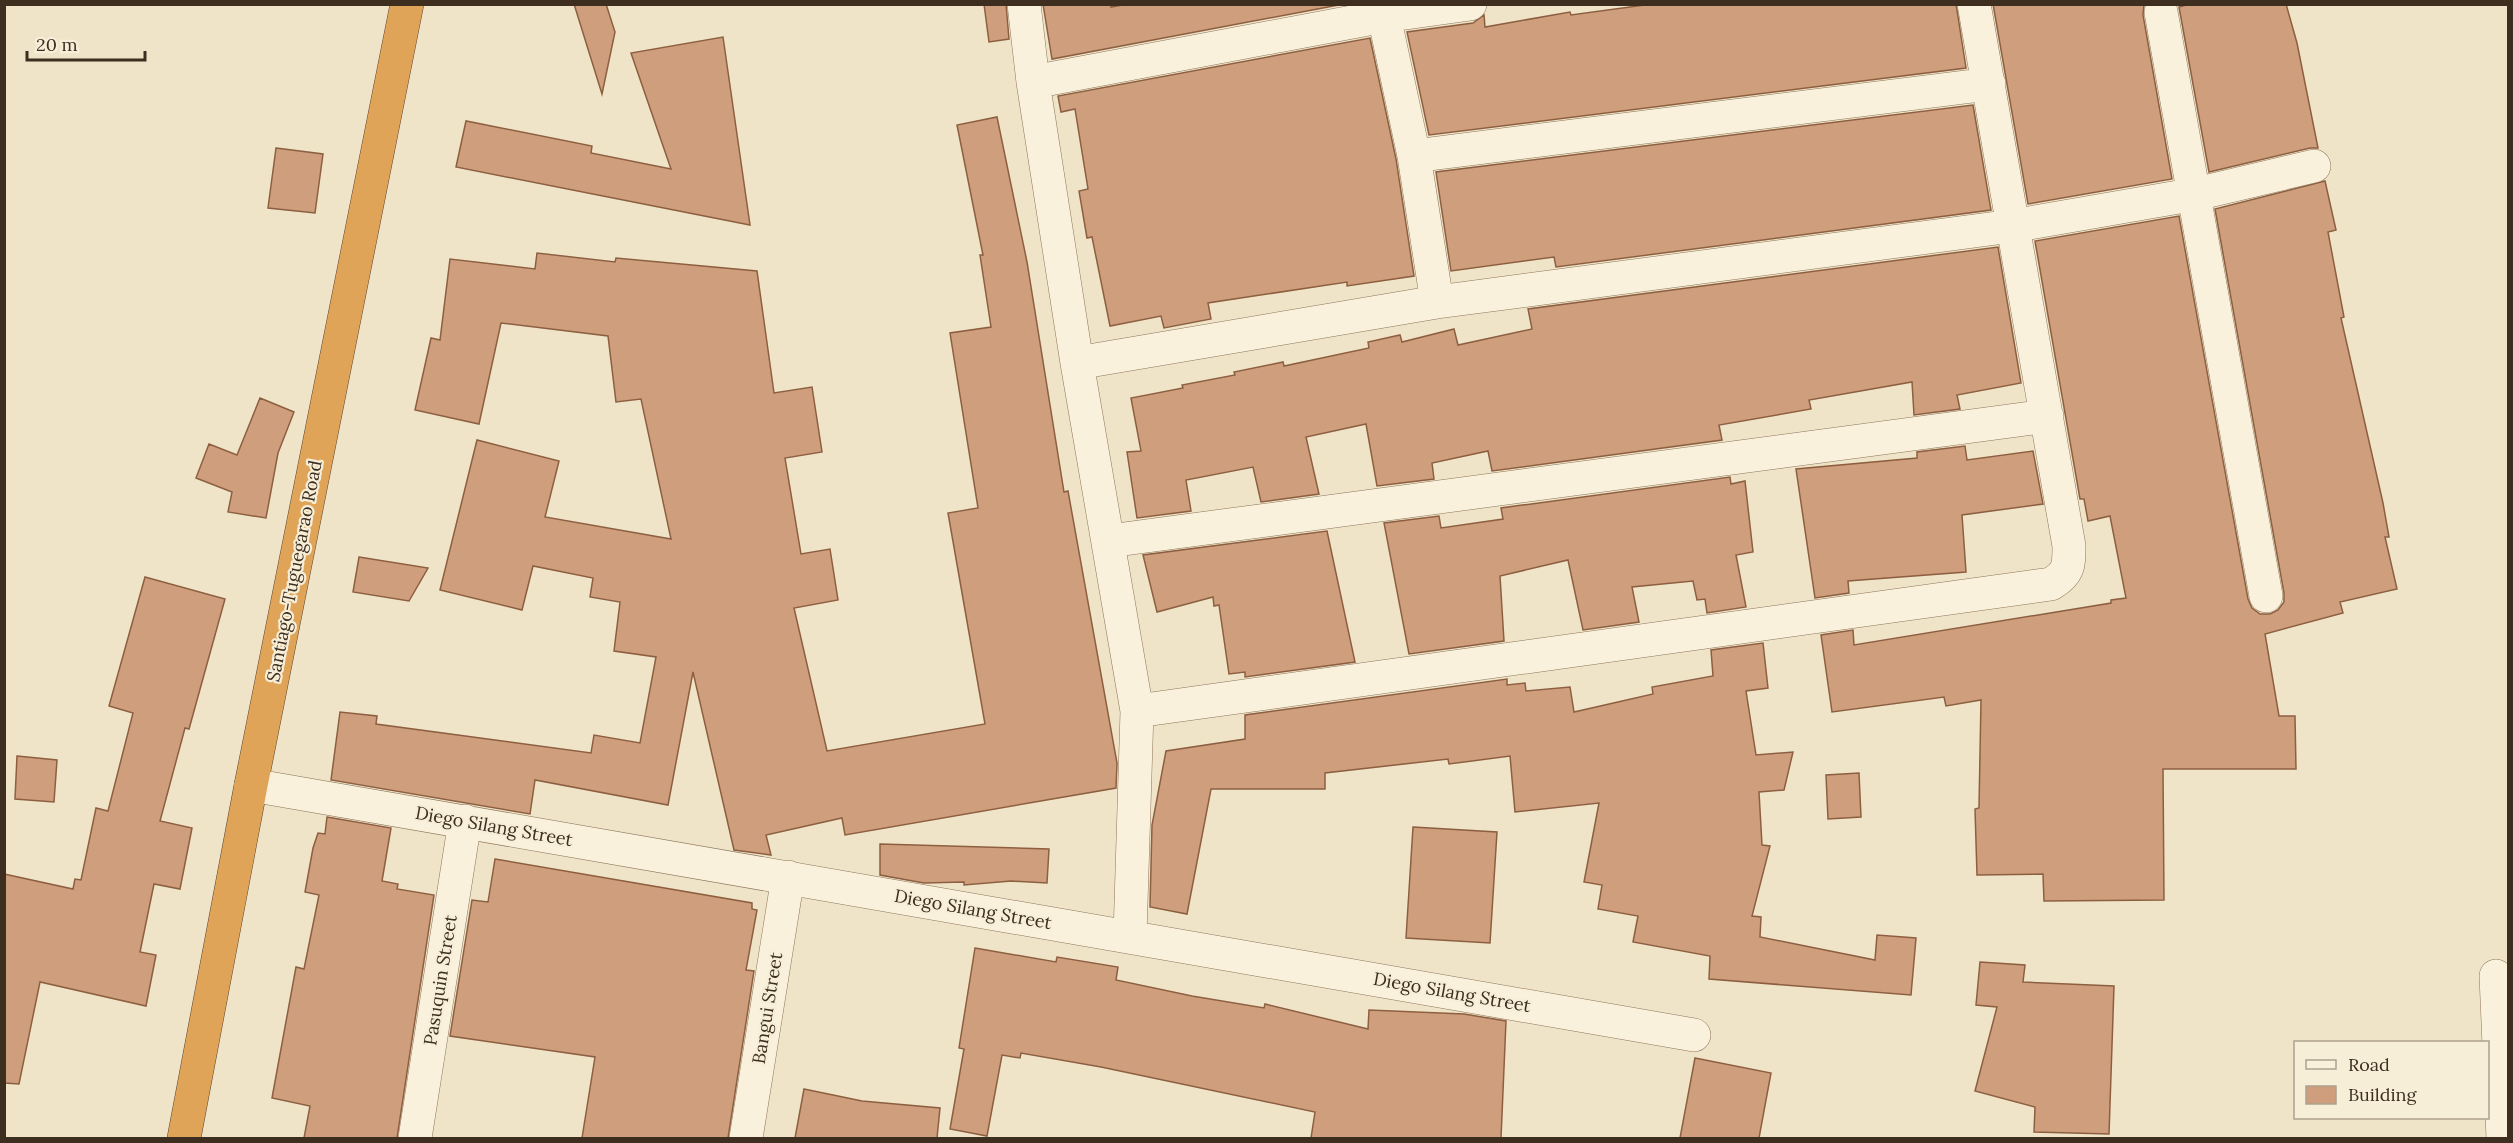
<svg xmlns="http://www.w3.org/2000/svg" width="2513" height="1143" font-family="Lora,serif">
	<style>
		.building { fill: #cf9f7d; stroke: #8d5f41; stroke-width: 1.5 }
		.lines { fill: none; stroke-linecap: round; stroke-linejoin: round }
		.minor-casing { stroke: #8d765c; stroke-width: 34 }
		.highway-casing { stroke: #5b4430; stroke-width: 34 }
		.minor { stroke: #faf1dc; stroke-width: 33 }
		.highway { stroke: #e0a458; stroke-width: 33 }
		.labels { text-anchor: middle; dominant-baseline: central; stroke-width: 4.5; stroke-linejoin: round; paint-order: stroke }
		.street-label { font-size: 18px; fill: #3d2e20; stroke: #f7eed8 }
	</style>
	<rect width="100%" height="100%" fill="#f0e4c8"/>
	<path class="building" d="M 574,4 L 606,4 L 615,32 L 602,94 Z
		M 984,4 L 1006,4 L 1009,39 L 989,42 Z
		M 1043,4 L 1111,4 L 1111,7 L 1128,4 L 1344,4 L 1052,59 Z
		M 1652,4 L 1956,4 L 1966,68 L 1429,135 L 1407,32 L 1473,23 L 1484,15 L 1485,27 L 1570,12 L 1571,15 Z
		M 1993,4 L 2144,4 L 2143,15 L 2172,179 L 2028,204 Z
		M 2190,4 L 2286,4 L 2297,43 L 2318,148 L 2310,148 L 2209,172 L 2179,7 Z
		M 723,37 L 750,225 L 456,167 L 466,121 L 592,146 L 591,153 L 671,169 L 631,53 Z
		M 1370,38 L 1396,159 L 1414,276 L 1347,286 L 1347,282 L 1208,303 L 1211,319 L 1164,328 L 1161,316 L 1110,326 L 1092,237 L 1087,238 L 1079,191 L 1088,189 L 1075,109 L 1061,112 L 1058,96 Z
		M 1973,105 L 1991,210 L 1556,267 L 1554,257 L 1451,271 L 1436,172 Z
		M 997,117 L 1027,262 L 1064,492 L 1068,491 L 1117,763 L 1116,788 L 845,835 L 842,818 L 766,835 L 771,855 L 734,850 L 693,672 L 668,805 L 535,780 L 530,814 L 331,780 L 340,712 L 377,716 L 376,724 L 591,753 L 594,735 L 640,743 L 656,657 L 614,651 L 620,602 L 590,597 L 593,578 L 533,566 L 522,610 L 440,590 L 477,440 L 559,461 L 545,517 L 671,539 L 641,399 L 616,402 L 608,336 L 501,323 L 479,424 L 415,410 L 431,338 L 440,340 L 450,259 L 535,269 L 537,253 L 615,262 L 616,258 L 757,271 L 774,393 L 812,387 L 822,452 L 785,458 L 801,554 L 830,549 L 838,600 L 794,608 L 827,751 L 985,724 L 948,513 L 978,508 L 950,333 L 991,327 L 980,255 L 983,255 L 957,125 Z
		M 276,148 L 323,154 L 315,213 L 268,208 Z
		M 2325,181 L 2336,230 L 2328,232 L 2344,317 L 2341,318 L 2383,503 L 2389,537 L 2385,537 L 2397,589 L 2340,602 L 2343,613 L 2265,634 L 2279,716 L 2295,716 L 2296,769 L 2163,769 L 2164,900 L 2044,901 L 2043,874 L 1977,875 L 1975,809 L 1979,808 L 1981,700 L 1946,706 L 1944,697 L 1832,712 L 1821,635 L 1853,630 L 1854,645 L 2111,603 L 2111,600 L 2126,598 L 2110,516 L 2088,521 L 2084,499 L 2080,499 L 2035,241 L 2179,216 L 2248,599 L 2252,608 L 2260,614 L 2270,614 L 2278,610 L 2284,602 L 2284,593 L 2215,209 Z
		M 1998,247 L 2021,383 L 1957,395 L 1960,409 L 1914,415 L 1912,382 L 1809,400 L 1811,409 L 1719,425 L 1722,440 L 1492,471 L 1488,451 L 1432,463 L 1434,479 L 1377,486 L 1366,424 L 1306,437 L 1319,494 L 1261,502 L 1253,467 L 1186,480 L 1191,511 L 1137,518 L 1127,452 L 1141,451 L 1131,398 L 1183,388 L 1182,385 L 1235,375 L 1234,372 L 1283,362 L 1284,366 L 1369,348 L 1368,342 L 1400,335 L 1402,342 L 1454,329 L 1458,345 L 1532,329 L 1528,309 Z
		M 260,398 L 294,412 L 278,453 L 266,518 L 228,512 L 232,492 L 196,478 L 209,444 L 237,455 Z
		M 1965,446 L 1967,460 L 2033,451 L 2043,504 L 1962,515 L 1966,572 L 1848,581 L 1849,593 L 1815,598 L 1796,469 L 1917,458 L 1917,452 Z
		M 1730,477 L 1731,484 L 1745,481 L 1753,552 L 1736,555 L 1746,607 L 1707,613 L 1705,599 L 1697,600 L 1693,581 L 1632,587 L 1639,622 L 1583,630 L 1568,560 L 1500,576 L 1504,641 L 1409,654 L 1384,523 L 1439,516 L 1441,528 L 1503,519 L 1501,508 Z
		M 1327,531 L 1355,662 L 1245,677 L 1245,672 L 1229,674 L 1219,605 L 1214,606 L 1213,597 L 1157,612 L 1143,555 Z
		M 359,557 L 428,568 L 409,601 L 353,592 Z
		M 145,577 L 225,599 L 189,729 L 185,728 L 160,821 L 192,828 L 180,889 L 154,884 L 140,952 L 156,955 L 146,1006 L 40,982 L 19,1084 L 4,1083 L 4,874 L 73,889 L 75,879 L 81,880 L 96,808 L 108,811 L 133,713 L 109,706 Z
		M 1763,643 L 1768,688 L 1746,691 L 1756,755 L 1793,752 L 1784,790 L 1759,792 L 1762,845 L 1770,846 L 1752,916 L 1761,917 L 1760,937 L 1875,960 L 1877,935 L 1916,938 L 1911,995 L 1709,979 L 1710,956 L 1633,942 L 1638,916 L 1598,909 L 1602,885 L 1584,882 L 1599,803 L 1515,812 L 1510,756 L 1449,764 L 1448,759 L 1325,773 L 1325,789 L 1211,789 L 1187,914 L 1150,907 L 1152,825 L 1166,751 L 1245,739 L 1245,715 L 1507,679 L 1507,685 L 1525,683 L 1526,691 L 1570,687 L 1574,712 L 1653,694 L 1652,687 L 1713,676 L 1711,650 Z
		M 17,756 L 57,760 L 54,802 L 15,799 Z
		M 1859,773 L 1861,817 L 1828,819 L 1826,775 Z
		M 327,817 L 391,828 L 382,881 L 398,884 L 397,889 L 434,895 L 397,1138 L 304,1138 L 310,1106 L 272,1098 L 296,967 L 304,969 L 319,895 L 305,892 L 313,848 L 318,833 L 325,834 Z
		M 1413,827 L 1497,832 L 1490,943 L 1406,938 Z
		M 880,844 L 1049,849 L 1047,883 L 1011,881 L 964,885 L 964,882 L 924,883 L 880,875 Z
		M 495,859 L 752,903 L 752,909 L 757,910 L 746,970 L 754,971 L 728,1138 L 582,1138 L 595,1057 L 450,1036 L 472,900 L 488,902 Z
		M 975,948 L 1056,962 L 1057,957 L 1118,967 L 1116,980 L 1192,996 L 1264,1008 L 1265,1004 L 1368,1029 L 1369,1010 L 1464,1014 L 1506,1021 L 1501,1138 L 1311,1138 L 1315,1112 L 1101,1067 L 1021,1053 L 1020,1058 L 1002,1055 L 987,1136 L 950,1129 L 964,1049 L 959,1048 Z
		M 1980,962 L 2025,965 L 2023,982 L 2114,986 L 2109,1134 L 2034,1132 L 2035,1107 L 1975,1091 L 1997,1007 L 1976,1005 Z
		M 1695,1058 L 1771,1073 L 1759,1138 L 1680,1138 Z
		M 804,1089 L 862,1101 L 940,1108 L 937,1138 L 795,1138 Z"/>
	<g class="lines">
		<defs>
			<path id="minor" d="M 1024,4 L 1033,82 L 1077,363 L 1137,711 L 1130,936
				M 2161,12 L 2266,596
				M 1384,16 L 1414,156 L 1437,302
				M 1033,82 L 1384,16 L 1470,4
				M 1414,156 L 1989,84
				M 1077,363 L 1437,302 L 2012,226 L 2196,194 L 2314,166
				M 1109,541 L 2047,416
				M 1137,711 L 2051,584 C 2069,573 2069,566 2069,546 L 1974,4
				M 251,785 L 1694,1035
				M 2496,976 L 2503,1138
				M 415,1138 L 465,821
				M 746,1138 L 788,877"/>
			<path id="highway" d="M 184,1138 L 251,785 L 407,4"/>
		</defs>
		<use href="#minor" class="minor-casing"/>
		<use href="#highway" class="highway-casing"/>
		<use href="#minor" class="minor"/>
		<use href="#highway" class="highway"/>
	</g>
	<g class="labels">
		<g class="street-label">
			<text transform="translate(294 571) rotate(-79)">Santiago-Tuguegarao Road</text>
			<text transform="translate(494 826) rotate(10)">Diego Silang Street</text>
			<text transform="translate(973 909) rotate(10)">Diego Silang Street</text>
			<text transform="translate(440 980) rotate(-81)">Pasuquin Street</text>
			<text transform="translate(1452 992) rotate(10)">Diego Silang Street</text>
			<text transform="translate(767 1008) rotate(-81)">Bangui Street</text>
		</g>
	</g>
	<rect width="2513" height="1143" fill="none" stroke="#3d2e20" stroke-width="12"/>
	<rect x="2294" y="1041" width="195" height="78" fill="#f7eed8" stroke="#ada18e" stroke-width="1.5"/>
	<rect x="2306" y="1060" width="30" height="9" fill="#faf1dc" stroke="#ada18e" stroke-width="1.5"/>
	<text x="2348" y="1071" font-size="18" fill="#3d2e20">Road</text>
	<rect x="2306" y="1086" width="30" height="18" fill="#cf9f7d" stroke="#ada18e" stroke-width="1.5"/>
	<text x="2348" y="1101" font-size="18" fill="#3d2e20">Building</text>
	<path d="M27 51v9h118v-9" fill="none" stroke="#3d2e20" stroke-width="3"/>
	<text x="36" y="51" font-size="18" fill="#3d2e20" stroke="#f7eed8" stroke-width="4.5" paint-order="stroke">20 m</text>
</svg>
